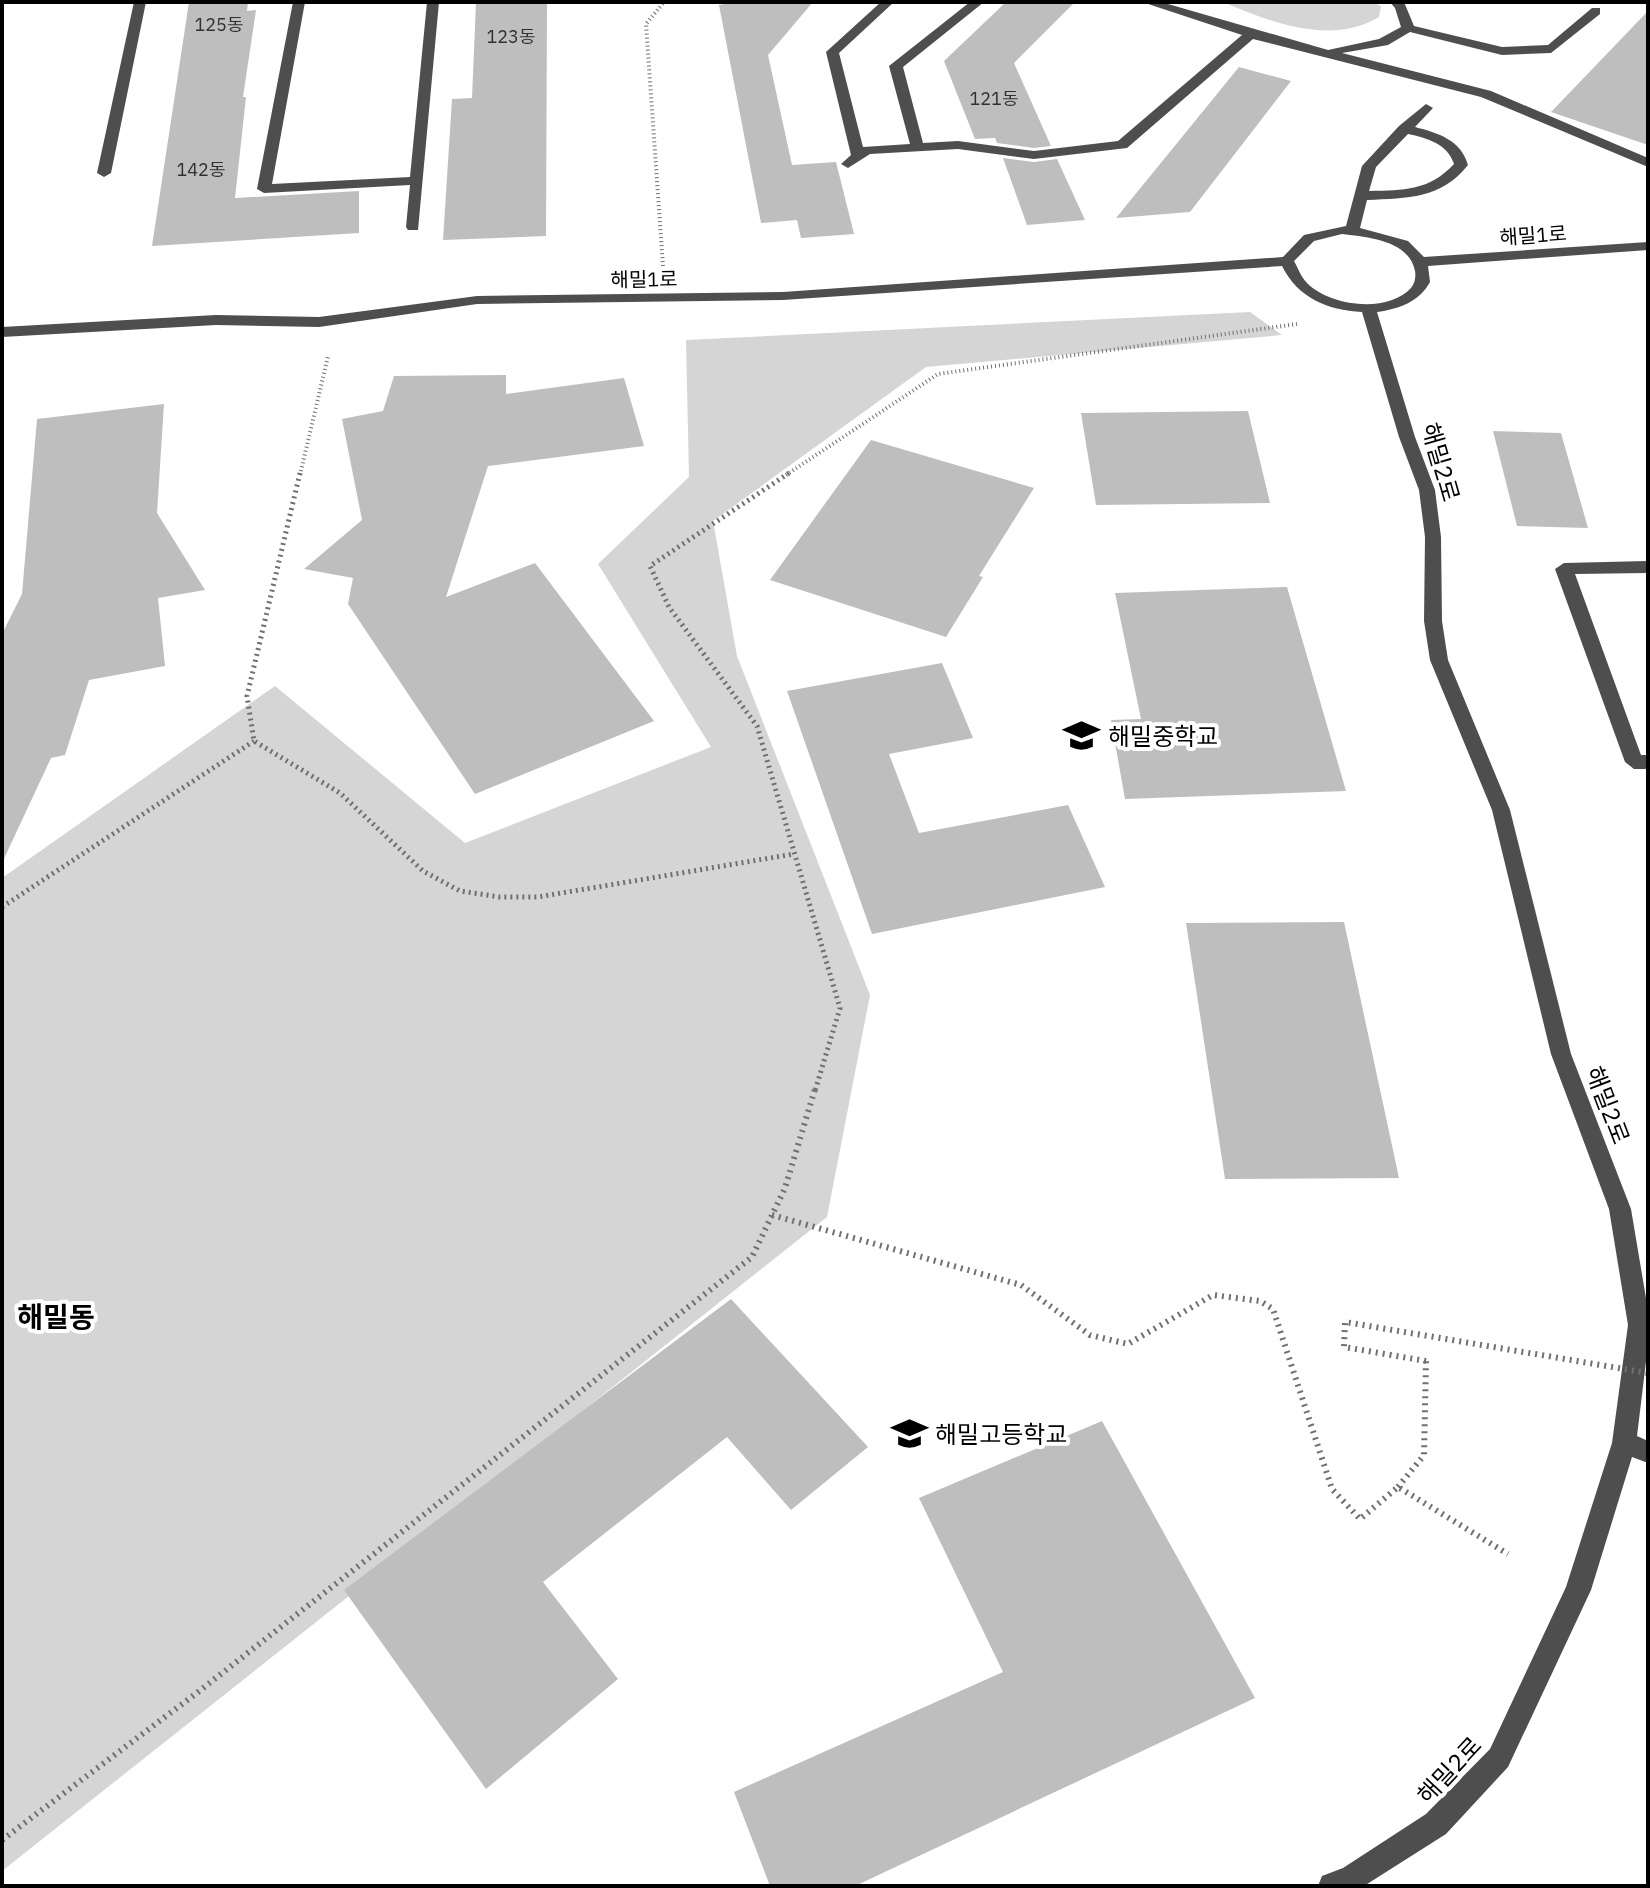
<svg xmlns="http://www.w3.org/2000/svg" width="1650" height="1888" font-family="'IBM Plex Sans','Noto Sans KR',sans-serif">
	<style>
		.green { fill: #d5d5d5 }
		.building { fill: #bebebe }
		.lines { fill: none; stroke-linecap: round; stroke-linejoin: round }
		.path-far2 { stroke: #707070; stroke-width: 4; stroke-dasharray: 1 3; stroke-linecap: butt }
		.path-far1 { stroke: #707070; stroke-width: 5; stroke-dasharray: 2 4; stroke-linecap: butt }
		.path { stroke: #707070; stroke-width: 6; stroke-dasharray: 2 5; stroke-linecap: butt }
		.minor { fill: #4e4e4e; fill-rule: evenodd }
		.path-bridge { stroke: #707070; stroke-width: 6; stroke-dasharray: 2 5; stroke-linecap: butt }
		.labels { text-anchor: middle; dominant-baseline: central; stroke-width: 8; stroke-linejoin: round; paint-order: stroke }
		.far-number-label { font-size: 18px; fill: #303030 }
		.far-street-label { font-size: 20px; fill: #000; stroke: #fff }
		.street-label { font-size: 24px; fill: #000; stroke: #fff }
		.poi-label { font-size: 24px; fill: #000; stroke: #fff; text-anchor: start }
		.quarter-label { font-size: 28px; font-weight: bold; fill: #000; stroke: #fff }
	</style>
	<rect width="100%" height="100%" fill="#fff"/>
	<path class="green" d="M 1223,2 L 1372,2 L 1381,6 L 1379,17 C 1331,46 1270,22 1223,2 Z
		M 1250,312 L 1282,335 L 926,367 L 713,521 L 737,656 L 870,995 L 827,1217 L 2,1871 L 2,878 L 275,686 L 465,843 L 711,747 L 598,564 L 689,477 L 686,340 Z"/>
	<path class="building" d="M 189,2 L 248,2 L 247,11 L 256,10 L 243,97 L 246,97 L 235,198 L 359,191 L 359,233 L 152,246 Z
		M 476,2 L 547,2 L 546,236 L 443,240 L 452,99 L 472,98 Z
		M 733,2 L 813,2 L 768,55 L 792,165 L 836,162 L 854,234 L 801,238 L 797,220 L 761,223 L 719,5 Z
		M 1006,2 L 1075,2 L 1014,63 L 1051,146 L 1034,148 L 997,143 L 995,138 L 975,139 L 944,61 Z
		M 1648,11 L 1648,145 L 1551,112 Z
		M 1239,67 L 1291,81 L 1190,212 L 1116,218 Z
		M 1003,158 L 1034,162 L 1057,159 L 1085,220 L 1027,225 Z
		M 506,375 L 506,394 L 624,378 L 644,446 L 488,466 L 446,597 L 535,563 L 654,721 L 475,794 L 348,604 L 353,578 L 304,569 L 362,520 L 342,419 L 383,411 L 394,376 Z
		M 164,404 L 157,513 L 205,590 L 158,598 L 165,666 L 89,680 L 65,755 L 51,758 L 2,863 L 2,634 L 22,594 L 37,419 Z
		M 1248,411 L 1270,503 L 1096,505 L 1081,413 Z
		M 1493,431 L 1561,433 L 1588,528 L 1517,526 Z
		M 871,440 L 1034,488 L 979,576 L 983,577 L 946,637 L 770,580 Z
		M 1287,587 L 1346,791 L 1125,799 L 1111,720 L 1141,719 L 1115,593 Z
		M 942,663 L 973,738 L 889,754 L 919,833 L 1068,805 L 1105,887 L 872,934 L 787,691 Z
		M 1344,922 L 1399,1178 L 1225,1179 L 1186,923 Z
		M 731,1299 L 868,1447 L 791,1510 L 727,1437 L 543,1582 L 618,1679 L 486,1789 L 344,1590 Z
		M 1102,1421 L 1255,1698 L 855,1886 L 770,1886 L 734,1792 L 1003,1672 L 919,1498 Z"/>
	<g class="lines">
		<path class="path-far2" d="M 663,266 L 646,24 L 664,2
			M 300,475 L 328,356
			M 786,475 L 938,374 L 1297,324"/>
		<path class="path-far1" d="M 300,473 L 247,696 L 254,741 L 340,793 L 423,871 L 460,891 L 500,897 L 538,897 L 794,854
			M 789,473 L 650,566 L 669,607 L 757,726 L 840,1008 L 815,1091
			M 2,907 L 254,741"/>
		<path class="path" d="M 772,1215 L 1021,1285 L 1090,1335 L 1128,1344 L 1213,1295 L 1260,1301 L 1273,1309 L 1332,1489 L 1360,1519 L 1398,1487 L 1508,1554
			M 1398,1487 L 1424,1455 L 1426,1361
			M 2,1840 L 198,1692 L 752,1257 L 785,1188 L 815,1089"/>
		<path class="minor" d="M 134,2 L 146,2 L 111,173 L 104,177 L 97,173 Z
			M 293,2 L 305,2 L 272,184 L 410,177 L 427,2 L 439,2 L 418,230 L 408,230 L 406,227 L 410,185 L 264,193 L 257,189 Z
			M 881,2 L 894,2 L 839,53 L 863,147 L 910,144 L 889,66 L 970,2 L 984,2 L 903,67 L 923,143 L 958,141 L 1034,151 L 1118,141 L 1242,35 L 1142,2 L 1161,2 L 1328,50 L 1379,39 L 1401,27 L 1395,8 L 1390,2 L 1404,2 L 1414,26 L 1502,47 L 1548,45 L 1592,8 L 1600,8 L 1600,14 L 1551,53 L 1502,55 L 1410,32 L 1388,45 L 1342,53 L 1491,91 L 1648,158 L 1648,167 L 1481,97 L 1253,39 L 1127,148 L 1034,159 L 958,149 L 870,154 L 848,168 L 841,164 L 851,155 L 826,52 Z
			M 1426,104 L 1433,108 L 1415,127 C 1438,133 1461,140 1468,165 C 1441,199 1408,198 1367,200 L 1360,228 L 1408,241 L 1424,257 L 1648,242 L 1648,250 L 1428,266 L 1430,282 C 1419,302 1399,309 1377,312 L 1415,437 L 1435,490 L 1441,537 L 1442,621 L 1448,660 L 1510,810 L 1571,1054 L 1631,1209 L 1648,1310 L 1648,1345 L 1637,1436 L 1648,1441 L 1648,1463 L 1632,1457 L 1591,1590 L 1508,1767 L 1446,1834 L 1364,1886 L 1318,1886 L 1322,1876 L 1343,1868 L 1426,1814 L 1490,1749 L 1566,1587 L 1612,1443 L 1628,1325 L 1609,1209 L 1551,1054 L 1492,810 L 1430,660 L 1424,621 L 1425,537 L 1419,490 L 1399,437 L 1362,312 C 1327,310 1298,298 1282,266 L 783,300 L 477,304 L 319,327 L 216,325 L 2,337 L 2,327 L 216,315 L 319,317 L 477,296 L 783,292 L 1283,257 L 1304,235 L 1346,226 L 1362,166 L 1399,126 ZM 1408,134 C 1427,138 1448,144 1454,164 C 1429,191 1404,190 1369,191 L 1376,167 ZM 1342,234 C 1367,237 1409,240 1415,271 C 1416,277 1415,283 1411,288 C 1387,314 1330,306 1307,283 C 1301,277 1298,268 1294,261 L 1314,241 Z
			M 1648,561 L 1648,573 L 1575,574 L 1641,755 L 1648,755 L 1648,769 L 1634,769 L 1625,762 L 1555,569 L 1564,563 Z"/>
		<path class="path-bridge" d="M 1426,1361 L 1344,1347 L 1345,1322 L 1648,1373"/>
	</g>
	<defs>
		<symbol id="school-bare" viewBox="-9 -9 18 18"><path d="M0-5L7-2L0 1L-7-2ZM-4 1L0 2.5L4 1V4Q0 6-4 4Z" fill="#000" stroke="#fff" stroke-width="2.5" paint-order="stroke"/></symbol>
	</defs>
	<g fill-rule="evenodd">
		<use href="#school-bare" x="1056" y="710" width="51" height="51"/>
		<use href="#school-bare" x="884" y="1408" width="51" height="51"/>
	</g>
	<g class="labels">
		<g class="far-number-label">
			<text x="219" y="24">125동</text>
			<text x="511" y="36">123동</text>
			<text x="994" y="98">121동</text>
			<text x="201" y="169">142동</text>
		</g>
		<g class="far-street-label">
			<text transform="translate(1533 235) rotate(-4)">해밀1로</text>
			<text transform="translate(644 279) rotate(-1)">해밀1로</text>
		</g>
		<g class="street-label">
			<text transform="translate(1441 462) rotate(74)">해밀2로</text>
			<text transform="translate(1608 1105) rotate(69)">해밀2로</text>
			<text transform="translate(1449 1770) rotate(-47)">해밀2로</text>
		</g>
		<g class="poi-label">
			<text x="1108" y="736">해밀중학교</text>
			<text x="935" y="1434">해밀고등학교</text>
		</g>
		<g class="quarter-label">
			<text x="56" y="1316">해밀동</text>
		</g>
	</g>
	<rect width="1650" height="1888" fill="none" stroke="#000000" stroke-width="8"/>
</svg>
